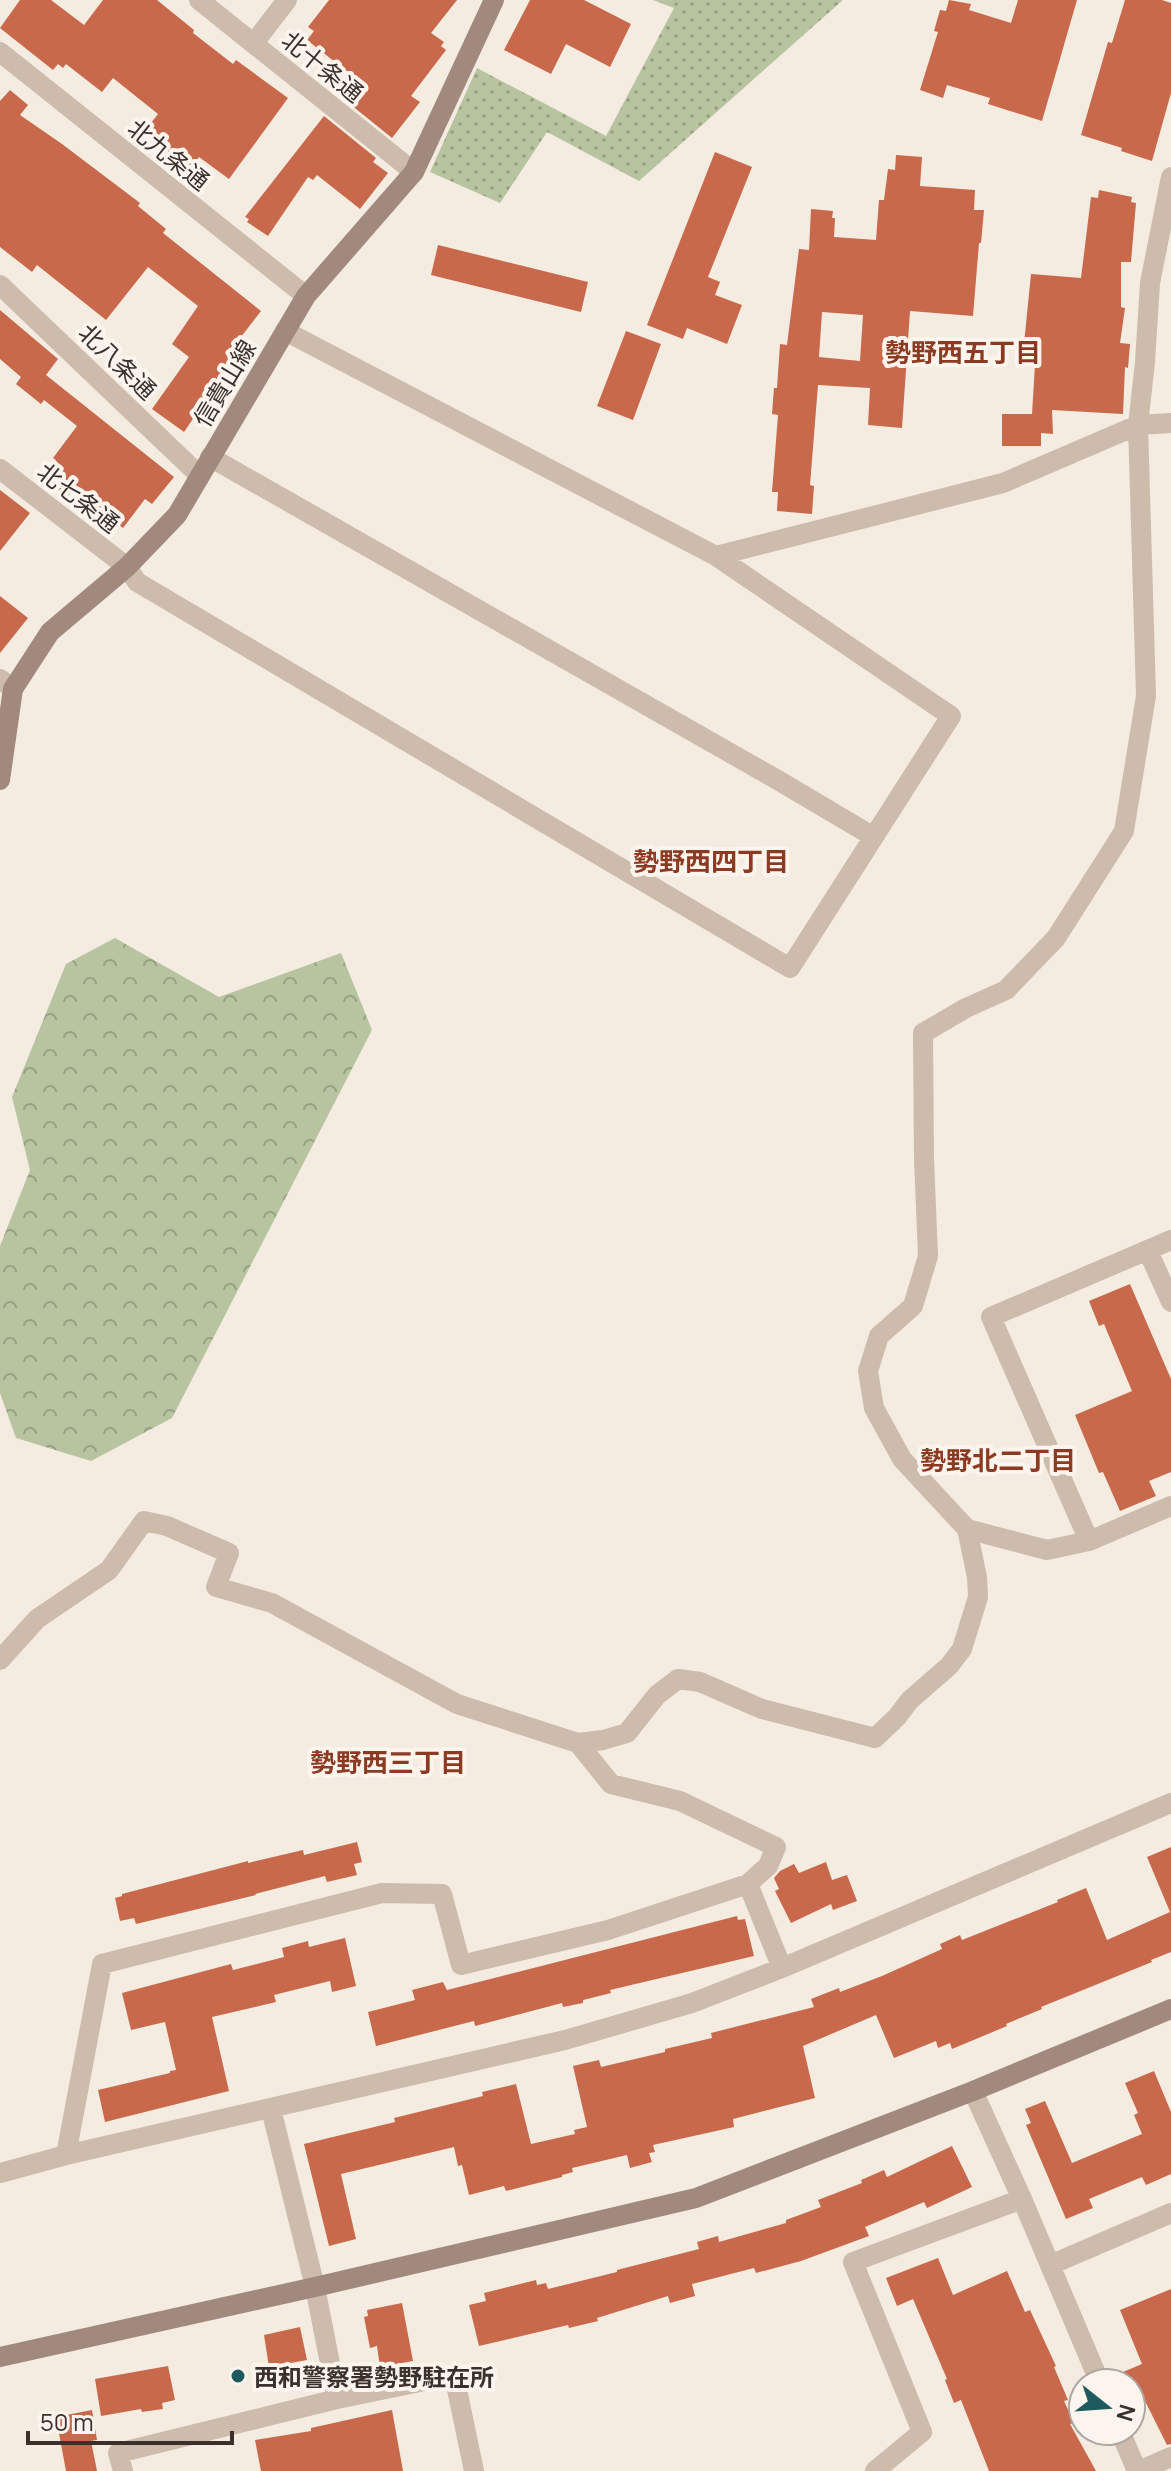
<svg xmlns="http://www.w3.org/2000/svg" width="1171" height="2471" font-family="Manrope,'Noto Sans JP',sans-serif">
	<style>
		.grass { fill: url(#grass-dots) }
		.forest { fill: url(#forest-crowns) }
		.building { fill: #c8694b; fill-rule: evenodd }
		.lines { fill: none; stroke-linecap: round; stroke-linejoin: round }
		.street { stroke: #cdbbac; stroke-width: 20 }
		.secondary { stroke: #a18a7d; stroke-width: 20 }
		.poi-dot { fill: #1f5a5e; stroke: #fbf5ee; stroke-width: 3 }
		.labels { text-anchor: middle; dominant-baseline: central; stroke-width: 8; stroke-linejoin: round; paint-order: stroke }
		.street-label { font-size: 24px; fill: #3b302b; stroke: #fbf5ee }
		.poi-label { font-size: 24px; font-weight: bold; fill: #3b302b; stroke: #fbf5ee; text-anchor: start }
		.neighbourhood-label { font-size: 26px; font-weight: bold; fill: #8c3b22; stroke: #fbf5ee }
	</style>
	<defs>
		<pattern id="grass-dots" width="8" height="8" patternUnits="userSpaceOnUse" patternTransform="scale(2)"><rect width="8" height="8" fill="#b8c4a0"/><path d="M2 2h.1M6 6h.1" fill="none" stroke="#97a083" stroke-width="1.8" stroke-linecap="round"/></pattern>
		<pattern id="forest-crowns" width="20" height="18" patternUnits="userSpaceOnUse" patternTransform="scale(2)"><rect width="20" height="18" fill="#b8c4a0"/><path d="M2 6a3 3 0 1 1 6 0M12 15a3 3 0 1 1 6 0" fill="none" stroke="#97a083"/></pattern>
	</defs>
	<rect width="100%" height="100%" fill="#f4ebe1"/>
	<path class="grass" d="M 653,0 L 843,0 L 639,181 L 547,132 L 500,203 L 430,172 L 477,68 L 606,136 L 674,8 Z"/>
	<path class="forest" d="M 115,938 L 219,997 L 341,953 L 372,1030 L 172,1418 L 91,1461 L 16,1438 L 0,1393 L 0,1246 L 30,1170 L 12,1097 L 66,964 Z"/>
	<path class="building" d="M 20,0 L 51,0 L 84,25 L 103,0 L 157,0 L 194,30 L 193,33 L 233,64 L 236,60 L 288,98 L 229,179 L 199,157 L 182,181 L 157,161 L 170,143 L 148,127 L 158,114 L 113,78 L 102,92 L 66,64 L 63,68 L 58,64 L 53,70 L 0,28 Z
		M 329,0 L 457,0 L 431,33 L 444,42 L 441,46 L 446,50 L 411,96 L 420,102 L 392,138 L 340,96 L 354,77 L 307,40 L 314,31 L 308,27 Z
		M 530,0 L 584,0 L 631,24 L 610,67 L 566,44 L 551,74 L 504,50 Z
		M 949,0 L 971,4 L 969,10 L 1011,23 L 1018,0 L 1077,0 L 1042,121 L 988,104 L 990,98 L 947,85 L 943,98 L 920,90 L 938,32 L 934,31 L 940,10 L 946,11 Z
		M 1125,0 L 1162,0 L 1171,3 L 1171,93 L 1152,161 L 1121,151 L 1122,148 L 1081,135 L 1108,42 L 1112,43 Z
		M 10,90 L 28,105 L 20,115 L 62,144 L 140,203 L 138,206 L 166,229 L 163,233 L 261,311 L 227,355 L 234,359 L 184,432 L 152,409 L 189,357 L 172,344 L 198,306 L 148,267 L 106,320 L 37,265 L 32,272 L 0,247 L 0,101 Z
		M 324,116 L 376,158 L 373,162 L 388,173 L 360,209 L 317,175 L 313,180 L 308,177 L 268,236 L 247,222 L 249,219 L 245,217 Z
		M 715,152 L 752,167 L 708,277 L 720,282 L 715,295 L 742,305 L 727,344 L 687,328 L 683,339 L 647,325 Z
		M 896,155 L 922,157 L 920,186 L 975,190 L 974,210 L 984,210 L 981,243 L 979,243 L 973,316 L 910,311 L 902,428 L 868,425 L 870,388 L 818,385 L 810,485 L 814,486 L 812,514 L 777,511 L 778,492 L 772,492 L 778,415 L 772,414 L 774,388 L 777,388 L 780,344 L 787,345 L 799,249 L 809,250 L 811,209 L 833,211 L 832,218 L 835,218 L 834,237 L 876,240 L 879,200 L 884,200 L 888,169 L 895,170 ZM 822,312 L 863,315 L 860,361 L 819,357 Z
		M 1099,190 L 1132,197 L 1131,202 L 1136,203 L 1131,262 L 1121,262 L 1121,307 L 1125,308 L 1120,343 L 1130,344 L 1128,368 L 1125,367 L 1123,414 L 1052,410 L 1053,434 L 1041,433 L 1041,446 L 1002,446 L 1002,414 L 1032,414 L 1036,348 L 1028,347 L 1029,344 L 1024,344 L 1031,274 L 1081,278 L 1091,197 L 1098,198 Z
		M 438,245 L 588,282 L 581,312 L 431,275 Z
		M 0,310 L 58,359 L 46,375 L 174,477 L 152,504 L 145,499 L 123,528 L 74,489 L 67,497 L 43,477 L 56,460 L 53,458 L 77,426 L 44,400 L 41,404 L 16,384 L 21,377 L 0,359 Z
		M 626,331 L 661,344 L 633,420 L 597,406 Z
		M 0,490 L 30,513 L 0,551 Z
		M 0,596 L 28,618 L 0,653 Z
		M 1130,1284 L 1171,1379 L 1171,1472 L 1149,1481 L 1156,1496 L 1120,1511 L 1103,1472 L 1099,1473 L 1075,1415 L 1132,1391 L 1104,1324 L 1099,1326 L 1089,1301 Z
		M 357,1842 L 362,1862 L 354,1864 L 357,1875 L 327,1882 L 325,1876 L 255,1894 L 256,1895 L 136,1924 L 134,1918 L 120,1921 L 115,1898 L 122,1896 L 122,1894 L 248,1861 L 248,1863 L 303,1850 L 304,1855 Z
		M 1171,1847 L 1171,1952 L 1151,1960 L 1152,1962 L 1041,2007 L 1042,2009 L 1006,2024 L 1007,2026 L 952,2049 L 950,2043 L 938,2048 L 936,2041 L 894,2058 L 876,2015 L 803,2046 L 815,2098 L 733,2119 L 734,2127 L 653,2145 L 655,2152 L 649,2153 L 652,2162 L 630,2168 L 627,2155 L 572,2168 L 573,2172 L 562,2175 L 562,2177 L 506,2191 L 504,2186 L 469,2195 L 462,2165 L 458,2166 L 454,2147 L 341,2174 L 356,2239 L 329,2246 L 304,2144 L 395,2122 L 394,2118 L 483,2096 L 482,2092 L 516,2084 L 531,2144 L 575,2134 L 574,2130 L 587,2127 L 573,2066 L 599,2060 L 601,2067 L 665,2052 L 665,2049 L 712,2038 L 711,2033 L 814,2007 L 811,1999 L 839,1988 L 840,1992 L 882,1976 L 942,1949 L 940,1944 L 960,1935 L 962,1940 L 1058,1902 L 1057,1900 L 1086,1888 L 1107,1940 L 1170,1912 L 1147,1857 Z
		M 826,1862 L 832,1880 L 847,1875 L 857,1901 L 833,1910 L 831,1904 L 791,1923 L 775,1891 L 779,1889 L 774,1878 L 780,1871 L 794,1864 L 799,1873 Z
		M 737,1916 L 738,1920 L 745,1919 L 754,1956 L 610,1990 L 611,1993 L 583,2000 L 583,2003 L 563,2007 L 562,2003 L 475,2026 L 474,2021 L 376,2046 L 368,2012 L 415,2000 L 412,1990 L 443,1982 L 447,1990 Z
		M 345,1938 L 356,1986 L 332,1992 L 330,1981 L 274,1995 L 276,2002 L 212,2017 L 229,2091 L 105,2122 L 98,2090 L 170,2073 L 170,2071 L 176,2070 L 165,2022 L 131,2030 L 122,1993 L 231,1964 L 233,1970 L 284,1957 L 282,1948 L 308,1941 L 309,1947 Z
		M 1154,2071 L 1171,2112 L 1171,2174 L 1146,2185 L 1142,2177 L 1089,2199 L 1093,2208 L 1066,2219 L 1026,2125 L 1031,2123 L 1025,2109 L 1045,2101 L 1072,2163 L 1142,2134 L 1134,2115 L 1138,2113 L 1125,2083 Z
		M 952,2146 L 972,2187 L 927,2208 L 924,2202 L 865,2227 L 869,2236 L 801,2261 L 756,2273 L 754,2268 L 692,2284 L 695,2296 L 670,2303 L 668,2296 L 597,2318 L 598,2321 L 569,2328 L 568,2325 L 479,2346 L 469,2305 L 486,2301 L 484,2293 L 536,2280 L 537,2285 L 546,2283 L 548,2289 L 617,2272 L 617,2270 L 699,2249 L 697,2242 L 718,2236 L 719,2242 L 786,2223 L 786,2220 L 821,2207 L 818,2200 L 862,2183 L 861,2180 L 884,2170 L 887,2177 Z
		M 938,2258 L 953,2295 L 1007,2271 L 1025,2312 L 1030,2310 L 1056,2366 L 1054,2367 L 1068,2400 L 1064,2401 L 1074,2423 L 1070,2424 L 1096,2471 L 989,2471 L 961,2400 L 954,2403 L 945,2380 L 947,2379 L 913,2299 L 897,2306 L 886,2278 Z
		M 1171,2289 L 1171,2444 L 1167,2445 L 1143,2397 L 1134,2400 L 1131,2383 L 1128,2383 L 1123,2372 L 1142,2364 L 1120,2310 Z
		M 402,2303 L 413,2361 L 380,2367 L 377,2346 L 370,2348 L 364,2317 L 368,2316 L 367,2310 Z
		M 300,2327 L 307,2360 L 269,2367 L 264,2335 Z
		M 168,2366 L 175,2400 L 162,2403 L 163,2409 L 142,2412 L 141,2409 L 101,2416 L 95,2379 Z
		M 92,2410 L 97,2440 L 91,2441 L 97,2471 L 66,2471 L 56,2417 Z
		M 392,2410 L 403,2471 L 261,2471 L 255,2440 L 311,2431 L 311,2428 Z"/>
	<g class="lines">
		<path class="street" d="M 199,0 L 414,172
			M 254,43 L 287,0
			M 0,52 L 306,296
			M 1171,177 L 1150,283 L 1145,362 L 1138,425 L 1146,696 L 1124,831 L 1056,938 L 1006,990 L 966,1008 L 923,1033 L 924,1159 L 928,1256 L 913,1306 L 879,1336 L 868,1371 L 874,1408 L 902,1459 L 967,1529 L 1047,1550 L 1089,1541 L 1171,1506
			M 0,285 L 199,475
			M 210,457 L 776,779 L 874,837
			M 0,469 L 127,567 L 137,582 L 790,968 L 951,716 L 716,556 L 285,331
			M 716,556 L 1003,483 L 1138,425 L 1171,423
			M 0,679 L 13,689
			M 1148,1251 L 1171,1302
			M 1089,1541 L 991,1317 L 1171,1240
			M 0,1660 L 37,1619 L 109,1570 L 144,1521 L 167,1526 L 229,1553 L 216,1587 L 272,1603 L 457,1704 L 578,1743 L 611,1784 L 680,1801 L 776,1847 L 768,1866 L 748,1884 L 608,1930 L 461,1965 L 442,1894 L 382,1893 L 102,1964 L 66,2155
			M 578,1743 L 603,1740 L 627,1733 L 657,1695 L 678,1679 L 700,1682 L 762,1709 L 875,1738 L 897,1717 L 910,1700 L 949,1666 L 962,1649 L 978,1597 L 977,1577 L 967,1529
			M 748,1884 L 782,1968
			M 973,2091 L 1022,2199 L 1100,2383
			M 271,2109 L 315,2287 L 337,2399
			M 0,2173 L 66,2155 L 565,2040 L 692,2003 L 782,1968 L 1171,1803
			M 1050,2265 L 1171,2213
			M 1120,2431 L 1137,2471
			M 123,2471 L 118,2453 L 337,2399 L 454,2375 L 474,2471
			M 875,2471 L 922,2432 L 853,2262 L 1022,2199
			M 1139,2471 L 1171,2457"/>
		<path class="secondary" d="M 0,780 L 13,689 L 50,632 L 127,567 L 177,515 L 306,296 L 414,172 L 494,0
			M 0,2357 L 315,2287 L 696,2198 L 973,2091 L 1171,2009"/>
	</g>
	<circle class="poi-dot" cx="238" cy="2376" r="8"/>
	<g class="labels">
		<g class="street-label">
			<text transform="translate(323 66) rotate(39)">北十条通</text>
			<text transform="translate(169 154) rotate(39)">北九条通</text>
			<text transform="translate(118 361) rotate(44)">北八条通</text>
			<text transform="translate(224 383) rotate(-59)">信貴山線</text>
			<text transform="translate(79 497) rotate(38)">北七条通</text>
		</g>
		<g class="poi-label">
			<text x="254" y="2376">西和警察署勢野駐在所</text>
		</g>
		<g class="neighbourhood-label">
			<text x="963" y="352">勢野西五丁目</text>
			<text x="711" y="861">勢野西四丁目</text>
			<text x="998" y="1460">勢野北二丁目</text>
			<text x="388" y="1762">勢野西三丁目</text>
		</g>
	</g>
	<g transform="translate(1107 2407) rotate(107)"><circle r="38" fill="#fbf5ee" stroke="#aea6a0" stroke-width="2"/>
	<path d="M0-6L14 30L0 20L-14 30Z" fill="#1f5a5e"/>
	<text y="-12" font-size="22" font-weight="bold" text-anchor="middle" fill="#3b302b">N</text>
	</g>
	<path d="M28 2431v12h204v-12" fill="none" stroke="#3b302b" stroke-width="4"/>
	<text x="40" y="2431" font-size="24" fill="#3b302b" stroke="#fbf5ee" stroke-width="6" paint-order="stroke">50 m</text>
</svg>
